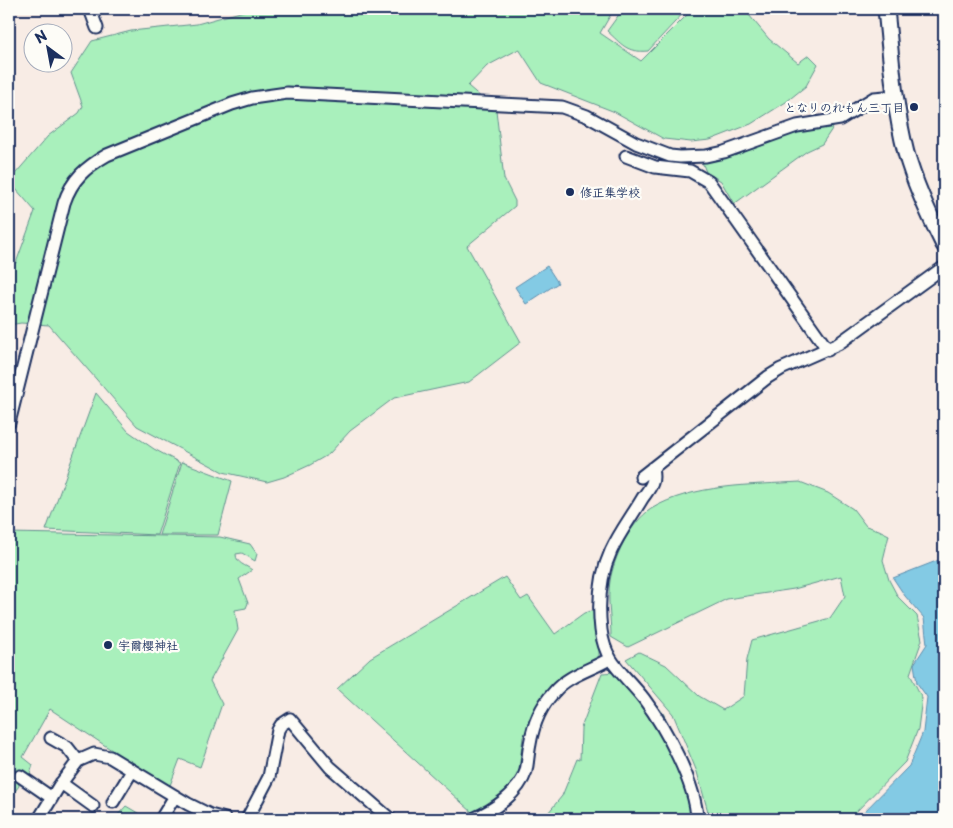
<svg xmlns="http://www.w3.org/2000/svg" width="953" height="828" font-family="'Playpen Sans','Klee One',sans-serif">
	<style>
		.green { fill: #a9f0bc; stroke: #62908d }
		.water { fill: #83cae4; stroke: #598cae }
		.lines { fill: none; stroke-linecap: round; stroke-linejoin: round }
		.street-casing { stroke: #1b2f5e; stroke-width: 15 }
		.secondary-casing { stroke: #1b2f5e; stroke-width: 19 }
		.street { stroke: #fdfcf7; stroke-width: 11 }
		.secondary { stroke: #fdfcf7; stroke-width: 15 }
		.poi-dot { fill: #1b2f5e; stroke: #fdfcf7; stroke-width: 2 }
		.labels { text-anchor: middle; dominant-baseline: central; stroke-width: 4.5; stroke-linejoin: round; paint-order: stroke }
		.poi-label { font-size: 12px; font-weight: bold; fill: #1b2f5e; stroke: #fdfcf7; text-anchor: start }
	</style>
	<rect width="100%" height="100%" fill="#f8ece5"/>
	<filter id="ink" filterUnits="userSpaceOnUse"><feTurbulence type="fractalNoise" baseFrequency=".02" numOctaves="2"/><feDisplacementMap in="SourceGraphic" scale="10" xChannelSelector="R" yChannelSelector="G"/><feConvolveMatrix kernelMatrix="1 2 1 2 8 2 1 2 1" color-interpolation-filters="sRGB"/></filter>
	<g filter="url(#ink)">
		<path class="green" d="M 251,9 L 614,9 L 600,33 L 641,61 L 693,9 L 744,9 L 769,39 L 798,63 L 809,55 L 818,64 L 806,86 L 786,102 L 751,124 L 710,140 L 691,142 L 664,139 L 615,112 L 541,83 L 519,49 L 487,66 L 468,86 L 496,110 L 504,179 L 515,201 L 515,206 L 467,246 L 521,342 L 469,382 L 394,398 L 350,431 L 329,454 L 310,465 L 284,477 L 267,482 L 223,472 L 137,426 L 49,325 L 21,323 L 9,325 L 9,258 L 16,263 L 35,211 L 9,181 L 48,136 L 79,113 L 83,106 L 71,73 L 92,41 L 131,31 L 197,24 Z
			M 623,9 L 687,9 L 648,51 C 626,53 622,44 607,31 Z
			M 834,126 L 822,144 L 807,151 L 734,204 L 721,181 L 706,172 L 702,162 L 731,157 L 797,131 Z
			M 96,393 L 128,431 L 154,449 L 180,463 L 157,535 L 46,530 Z
			M 182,462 L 232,481 L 218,535 L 159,535 Z
			M 800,482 L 828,493 L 853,509 L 866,526 L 879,530 L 889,535 L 883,560 L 889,580 L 898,597 L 917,616 L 922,640 L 910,674 L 922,698 L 918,729 L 905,762 L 849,819 L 710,819 L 697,772 L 673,714 L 626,659 L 639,652 L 666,665 L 699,696 L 723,710 L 744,696 L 747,659 L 752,640 L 830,618 L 845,596 L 841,576 L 794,589 L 727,599 L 628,647 L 611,637 C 611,618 607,600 610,581 C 614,557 630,523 651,509 C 692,484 753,485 800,482 Z
			M 9,533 L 220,537 L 250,544 L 257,554 L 255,561 L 242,553 L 236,554 C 236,564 246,565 252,570 L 239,579 L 248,603 L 246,608 L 235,610 L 238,630 L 210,681 L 222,704 L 200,767 L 180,759 L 169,788 L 50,709 L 23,757 L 33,765 L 30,774 L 17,773 L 19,786 L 9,799 Z
			M 505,577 L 521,600 L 528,596 L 555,634 L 584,613 L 594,610 L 599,650 L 599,659 L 561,677 L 547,692 L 523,737 L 518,778 L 503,793 L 484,807 L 473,813 L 337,689 L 370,658 Z
			M 624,665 L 663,713 L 689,764 L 706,819 L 543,819 L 562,796 L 577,759 L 580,760 L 581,728 L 602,673 L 617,672 Z
			M 126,806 L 148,819 L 114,819 Z"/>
		<path class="water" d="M 547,266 L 558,283 L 526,304 L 515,287 Z
			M 944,558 L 944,819 L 857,819 L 909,766 L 923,732 L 927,697 L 917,683 L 914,664 L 927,644 L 924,618 L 905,596 L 893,578 Z"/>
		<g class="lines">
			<defs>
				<path id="street" d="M 90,9 L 97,28
					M 626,156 L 655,167 L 690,171 L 709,182 L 828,350
					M 9,423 L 64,203 C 72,179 86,167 107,155 L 232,104 L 252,98 L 287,93 L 562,107 L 587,116 L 636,143 L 670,156 L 680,157 L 706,156 L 724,152 L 797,126 L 840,119 L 874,98 L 896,96
					M 652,468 C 653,473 654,478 652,483 C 650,489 645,494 642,499 C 632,516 619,533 611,551 C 600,575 598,604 601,630 C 605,664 625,674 644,699 C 665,727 696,784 697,819
					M 641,477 L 768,377 L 781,369 L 838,344 L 944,267
					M 51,738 L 67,747 L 78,761
					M 20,776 L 52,798
					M 61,783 L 93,806
					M 113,802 L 132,771
					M 39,819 L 59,786 L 78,761 L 94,754 L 110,757 L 188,804 L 210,815 L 225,819
					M 161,819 L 175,796
					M 247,819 L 269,777 L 278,730 L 281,725 L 290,719 L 330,767 L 390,819
					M 473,819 C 494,810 519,793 526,771 C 528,762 528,753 530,744 C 533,726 541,706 554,692 C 568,675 591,670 609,659"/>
				<path id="secondary" d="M 886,9 C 891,57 894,106 906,153 C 915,185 929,215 944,245"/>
			</defs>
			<use href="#street" class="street-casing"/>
			<use href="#secondary" class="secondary-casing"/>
			<use href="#street" class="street"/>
			<use href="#secondary" class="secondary"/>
		</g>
	</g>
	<g class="poi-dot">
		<circle cx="914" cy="107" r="5"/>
		<circle cx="570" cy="192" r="5"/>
		<circle cx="108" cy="645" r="5"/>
	</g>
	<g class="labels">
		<g class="poi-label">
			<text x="904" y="107" text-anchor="end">となりのれもん三丁目</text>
			<text x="580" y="192">修正集学校</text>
			<text x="118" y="645">宇爾櫻神社</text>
		</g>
	</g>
	<rect width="953" height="828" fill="none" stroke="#fdfcf7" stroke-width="30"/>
	<rect x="15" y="15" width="923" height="798" fill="none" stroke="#1b2f5e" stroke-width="2" filter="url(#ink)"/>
	<g transform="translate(48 48) rotate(328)"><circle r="24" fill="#fdfcf7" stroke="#a3aaba"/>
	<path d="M0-4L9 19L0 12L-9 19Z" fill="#1b2f5e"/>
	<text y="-8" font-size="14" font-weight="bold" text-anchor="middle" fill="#1b2f5e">N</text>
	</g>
</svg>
